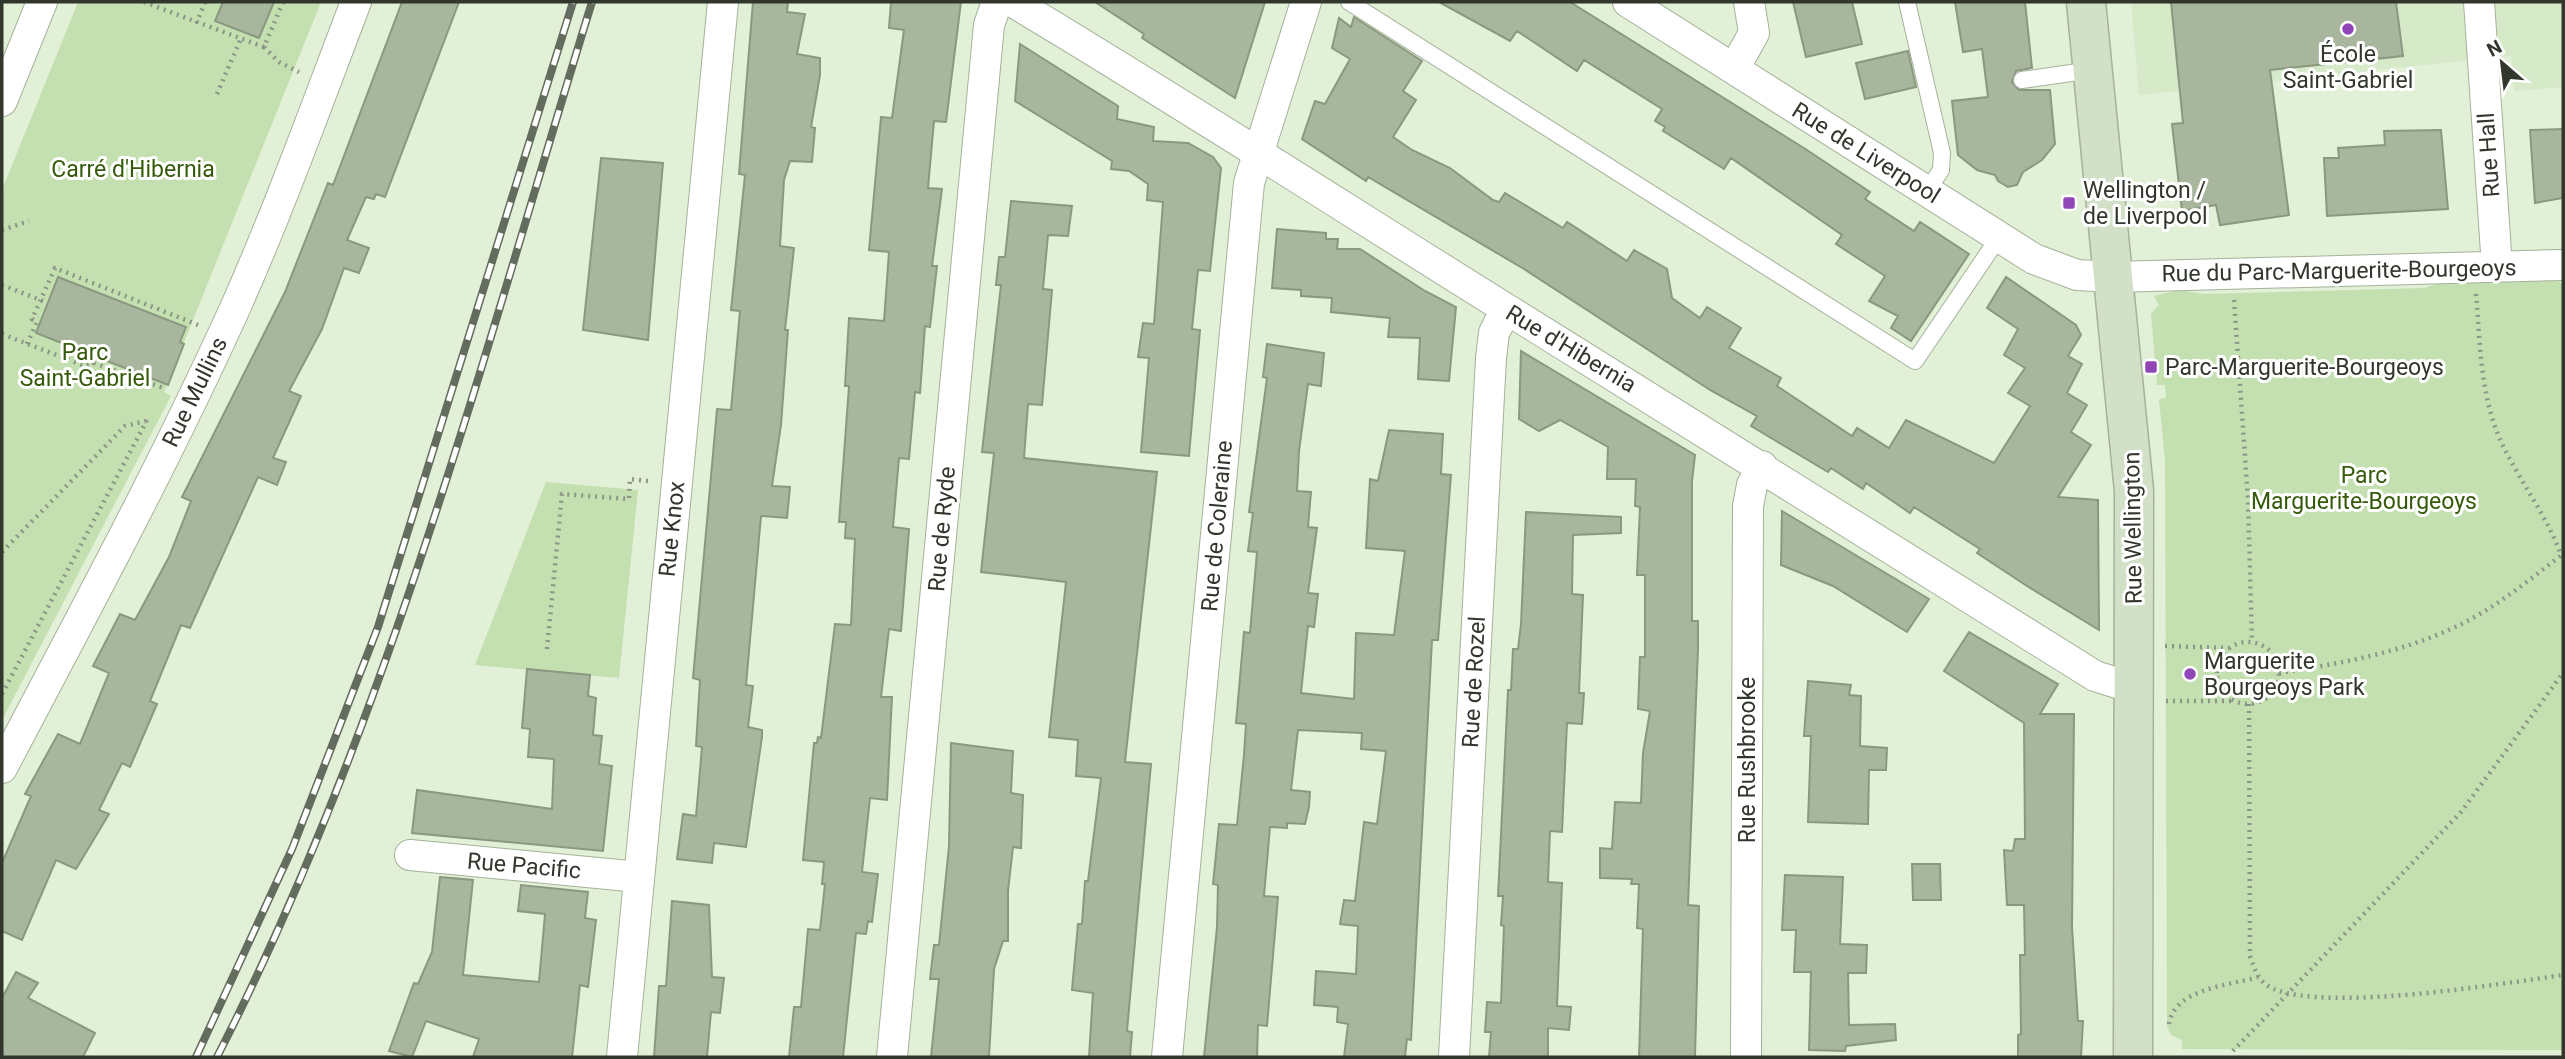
<svg xmlns="http://www.w3.org/2000/svg" width="2565" height="1059" font-family="Roboto,sans-serif">
	<style>
		.built { fill: #d6eac9 }
		.green { fill: #c4e0b1 }
		.building { fill: #a8b69e; stroke: #8a9880; stroke-width: 2 }
		.lines { fill: none; stroke-linecap: round; stroke-linejoin: round }
		.service-casing { stroke: #a4b29a; stroke-width: 18 }
		.minor-casing { stroke: #a4b29a; stroke-width: 32 }
		.secondary-casing { stroke: #a4b29a; stroke-width: 41 }
		.path { stroke: #8c9685; stroke-width: 4.5; stroke-dasharray: 2 5; stroke-linecap: butt }
		.service { stroke: #fff; stroke-width: 16 }
		.minor { stroke: #fff; stroke-width: 30 }
		.secondary { stroke: #d3e0c8; stroke-width: 38 }
		.rail-casing { stroke: #646c5e; stroke-width: 8 }
		.rail { stroke: #fff; stroke-width: 5; stroke-dasharray: 16; stroke-linecap: butt }
		.poi-dot { fill: #9146b8; stroke: #fff; stroke-width: 2.5 }
		.labels { text-anchor: middle; dominant-baseline: central; stroke-width: 6; stroke-linejoin: round; paint-order: stroke }
		.poi-label { font-size: 23px; fill: #32372e; stroke: #fff; text-anchor: start }
		.street-label { font-size: 23px; fill: #32372e; stroke: #fff }
		.park-label { font-size: 23px; fill: #355a09; stroke: #fff }
	</style>
	<rect width="100%" height="100%" fill="#e1f0d7"/>
	<path class="built" d="M 2131,2 L 2563,2 L 2563,87 L 2514,91 L 2511,56 L 2139,95 Z"/>
	<path class="green" d="M 78,2 L 321,2 L 164,392 L 171,396 L 2,720 L 2,190 Z
		M 2553,280 L 2563,283 L 2563,1050 L 2182,1049 L 2182,1040 L 2171,1035 L 2167,1026 L 2165,461 L 2159,399 L 2166,398 L 2165,385 L 2157,385 L 2151,314 L 2159,305 L 2154,296 L 2178,290 L 2204,294 L 2424,288 L 2442,282 Z
		M 546,482 L 638,490 L 619,678 L 475,665 Z"/>
	<path class="building" d="M 223,2 L 274,2 L 259,38 L 215,21 Z
		M 402,2 L 459,2 L 385,197 L 376,194 L 374,199 L 366,197 L 347,240 L 369,248 L 359,273 L 344,268 L 322,329 L 289,391 L 301,396 L 273,458 L 286,462 L 277,485 L 258,477 L 190,628 L 181,625 L 150,701 L 157,704 L 130,767 L 122,763 L 99,810 L 109,814 L 76,869 L 56,860 L 22,940 L 2,931 L 2,863 L 31,796 L 25,794 L 58,734 L 80,744 L 109,673 L 93,666 L 120,614 L 135,620 L 169,557 L 191,501 L 182,497 L 285,292 L 328,183 L 333,185 Z
		M 753,2 L 788,2 L 787,12 L 805,14 L 797,54 L 820,58 L 820,75 L 811,127 L 815,128 L 812,162 L 790,161 L 784,180 L 780,246 L 794,248 L 785,330 L 788,330 L 781,425 L 772,486 L 790,487 L 787,518 L 761,516 L 746,685 L 753,686 L 748,727 L 762,730 L 762,737 L 746,847 L 714,843 L 712,863 L 677,859 L 683,814 L 696,816 L 699,782 L 702,747 L 696,746 L 700,680 L 693,678 L 717,409 L 731,410 L 740,311 L 731,310 L 745,175 L 739,174 Z
		M 891,2 L 961,2 L 946,122 L 934,121 L 928,188 L 942,189 L 932,266 L 937,266 L 930,327 L 925,326 L 920,393 L 915,392 L 909,459 L 899,458 L 893,527 L 909,529 L 901,631 L 889,629 L 881,697 L 892,697 L 887,800 L 870,798 L 862,872 L 878,874 L 872,922 L 868,921 L 866,934 L 856,933 L 843,1057 L 789,1057 L 794,1007 L 801,1007 L 808,929 L 820,930 L 825,884 L 822,884 L 824,862 L 803,860 L 814,743 L 817,743 L 818,737 L 821,738 L 835,624 L 851,625 L 855,539 L 845,538 L 846,522 L 839,522 L 849,386 L 845,386 L 849,318 L 884,321 L 889,252 L 869,250 L 881,117 L 892,118 L 904,30 L 889,28 Z
		M 1095,2 L 1265,2 L 1235,98 L 1142,38 L 1144,34 Z
		M 1439,2 L 1570,2 L 1807,150 L 1870,192 L 1865,199 L 1914,231 L 1920,222 L 1969,254 L 1911,341 L 1891,328 L 1898,316 L 1869,301 L 1885,276 L 1836,244 L 1842,235 L 1731,158 L 1724,169 L 1663,131 L 1665,127 L 1655,121 L 1662,109 L 1584,60 L 1577,71 L 1517,31 L 1510,41 Z
		M 1793,2 L 1852,2 L 1862,44 L 1806,57 Z
		M 1955,2 L 2025,2 L 2032,68 L 2016,71 L 2012,82 L 2019,90 L 2050,90 L 2055,144 L 2042,160 L 2023,172 L 2017,185 L 2008,187 L 1998,181 L 1995,175 L 1977,170 L 1958,155 L 1952,101 L 1988,97 L 1982,49 L 1963,52 Z
		M 2171,2 L 2396,2 L 2403,56 L 2270,70 L 2289,215 L 2220,225 L 2216,205 L 2182,211 L 2172,124 L 2183,123 Z
		M 1354,17 L 1422,61 L 1403,91 L 1416,100 L 1393,137 L 1412,150 L 1450,168 L 1493,200 L 1499,202 L 1505,193 L 1563,228 L 1567,222 L 1627,261 L 1634,250 L 1667,269 L 1672,298 L 1700,318 L 1707,307 L 1741,328 L 1729,348 L 1781,378 L 1777,386 L 1852,436 L 1857,428 L 1889,448 L 1906,420 L 1994,463 L 2030,406 L 2008,393 L 2025,368 L 2004,355 L 2018,329 L 1987,308 L 2006,277 L 2076,325 L 2081,335 L 2068,356 L 2082,364 L 2067,393 L 2087,405 L 2071,432 L 2091,445 L 2058,497 L 2098,500 L 2099,630 L 2027,586 L 1977,553 L 1980,549 L 1914,507 L 1910,513 L 1866,483 L 1863,489 L 1831,468 L 1828,472 L 1751,426 L 1757,416 L 1710,390 L 1524,269 L 1368,177 L 1366,181 L 1302,139 L 1315,101 L 1325,104 L 1350,59 L 1332,48 L 1339,18 L 1351,27 Z
		M 1020,44 L 1118,106 L 1117,119 L 1154,127 L 1153,141 L 1188,143 L 1213,157 L 1221,168 L 1210,271 L 1198,270 L 1192,329 L 1200,330 L 1189,456 L 1141,452 L 1149,358 L 1138,357 L 1143,323 L 1154,324 L 1163,202 L 1147,200 L 1148,184 L 1129,171 L 1111,169 L 1112,161 L 1015,101 Z
		M 1908,51 L 1916,87 L 1865,99 L 1856,63 Z
		M 2563,129 L 2563,198 L 2535,203 L 2530,130 Z
		M 2441,130 L 2448,209 L 2327,216 L 2324,158 L 2339,158 L 2338,148 L 2385,145 L 2384,131 Z
		M 601,158 L 663,163 L 648,340 L 583,330 Z
		M 1011,201 L 1072,206 L 1068,236 L 1048,235 L 1043,289 L 1052,290 L 1042,405 L 1028,404 L 1024,458 L 1157,472 L 1125,762 L 1151,764 L 1127,1031 L 1132,1032 L 1130,1057 L 1089,1057 L 1093,993 L 1072,990 L 1078,924 L 1082,924 L 1085,881 L 1088,881 L 1101,778 L 1076,776 L 1078,740 L 1049,737 L 1066,582 L 981,572 L 994,453 L 982,452 L 1001,285 L 996,285 L 999,257 L 1005,257 Z
		M 1277,229 L 1326,233 L 1326,239 L 1338,239 L 1337,249 L 1360,249 L 1425,291 L 1456,307 L 1449,381 L 1418,379 L 1420,338 L 1388,337 L 1390,318 L 1331,312 L 1332,298 L 1301,296 L 1301,290 L 1272,288 Z
		M 58,277 L 186,327 L 180,342 L 184,344 L 168,385 L 36,333 Z
		M 1267,344 L 1324,353 L 1321,386 L 1308,384 L 1299,451 L 1297,491 L 1311,492 L 1308,527 L 1317,528 L 1308,593 L 1318,594 L 1314,627 L 1308,626 L 1301,693 L 1354,699 L 1356,633 L 1394,635 L 1405,551 L 1366,548 L 1370,479 L 1378,481 L 1389,430 L 1443,434 L 1441,474 L 1451,475 L 1438,640 L 1432,640 L 1411,1040 L 1407,1039 L 1405,1057 L 1344,1057 L 1348,1024 L 1337,1022 L 1338,1007 L 1314,1005 L 1316,971 L 1356,974 L 1358,926 L 1340,924 L 1344,900 L 1355,901 L 1364,822 L 1377,824 L 1386,751 L 1361,749 L 1362,733 L 1298,730 L 1291,790 L 1310,792 L 1309,807 L 1305,824 L 1287,823 L 1287,828 L 1270,827 L 1264,896 L 1278,897 L 1267,1026 L 1258,1025 L 1257,1057 L 1204,1057 L 1217,927 L 1218,885 L 1213,884 L 1219,824 L 1237,825 L 1244,755 L 1246,724 L 1236,723 L 1244,632 L 1250,633 L 1257,552 L 1248,551 L 1253,513 L 1249,512 L 1267,378 L 1263,377 Z
		M 1521,351 L 1695,455 L 1692,481 L 1692,621 L 1698,621 L 1698,649 L 1688,905 L 1699,906 L 1695,1057 L 1639,1057 L 1643,929 L 1637,928 L 1639,884 L 1631,884 L 1632,879 L 1600,878 L 1600,848 L 1612,849 L 1615,802 L 1641,803 L 1643,753 L 1650,711 L 1638,709 L 1640,657 L 1645,657 L 1645,575 L 1637,575 L 1640,507 L 1635,506 L 1636,479 L 1607,479 L 1608,447 L 1560,420 L 1539,431 L 1519,419 Z
		M 1782,511 L 1929,599 L 1907,632 L 1833,586 L 1781,565 Z
		M 1526,512 L 1621,517 L 1621,533 L 1573,535 L 1572,594 L 1583,595 L 1579,693 L 1584,693 L 1582,724 L 1567,723 L 1562,832 L 1550,831 L 1548,882 L 1562,883 L 1557,1006 L 1571,1007 L 1569,1030 L 1548,1028 L 1548,1057 L 1489,1057 L 1491,1032 L 1485,1032 L 1487,1002 L 1501,1003 L 1504,926 L 1501,925 L 1503,896 L 1498,896 L 1508,690 L 1511,690 L 1513,649 L 1518,649 L 1521,624 Z
		M 1969,632 L 2058,684 L 2040,714 L 2074,714 L 2072,927 L 2078,1021 L 2083,1021 L 2081,1057 L 2018,1057 L 2018,1035 L 2021,1034 L 2020,955 L 2025,955 L 2024,905 L 2007,905 L 2004,850 L 2013,851 L 2015,839 L 2025,839 L 2024,723 L 1944,671 Z
		M 527,669 L 590,675 L 588,696 L 596,698 L 593,735 L 602,736 L 599,764 L 612,766 L 603,851 L 412,833 L 417,790 L 552,809 L 554,759 L 528,757 L 530,729 L 522,728 Z
		M 1808,681 L 1851,685 L 1849,695 L 1861,696 L 1860,746 L 1887,748 L 1886,770 L 1869,770 L 1868,824 L 1808,822 L 1811,736 L 1804,736 Z
		M 951,743 L 1013,751 L 1011,793 L 1023,795 L 1021,848 L 1013,847 L 1008,891 L 1008,941 L 1003,941 L 994,969 L 989,1057 L 931,1057 L 939,979 L 930,979 L 934,945 L 939,945 L 949,846 Z
		M 1912,864 L 1940,864 L 1941,900 L 1913,900 Z
		M 1785,875 L 1843,877 L 1840,944 L 1867,945 L 1866,973 L 1848,973 L 1849,1025 L 1895,1024 L 1896,1040 L 1846,1046 L 1845,1051 L 1809,1050 L 1811,972 L 1794,972 L 1796,930 L 1782,930 Z
		M 440,877 L 473,880 L 463,975 L 539,982 L 545,914 L 518,911 L 521,885 L 588,892 L 585,918 L 596,920 L 588,987 L 580,985 L 572,1057 L 473,1057 L 479,1039 L 426,1021 L 412,1057 L 389,1051 L 414,983 L 418,984 L 432,952 Z
		M 672,901 L 709,905 L 712,977 L 724,978 L 720,1013 L 711,1012 L 707,1057 L 654,1057 L 659,986 L 666,986 Z
		M 16,972 L 38,983 L 28,998 L 95,1033 L 83,1057 L 2,1057 L 2,998 Z"/>
	<g class="lines">
		<defs>
			<path id="service" d="M 1349,2 L 1915,361 L 1999,237
				M 1907,2 L 1942,153 L 1941,170 L 1927,191
				M 2022,80 L 2092,70"/>
			<path id="minor" d="M 1013,2 C 1180,102 1343,207 1508,310 C 1703,433 1900,553 2095,676 L 2117,683 L 2133,683
				M 1628,2 L 2034,259 L 2077,275 L 2114,277 L 2563,265
				M 2479,2 L 2497,267
				M 1734,69 L 1754,33 L 1749,2
				M 2,101 L 42,2
				M 2,768 C 82,616 165,463 236,306 C 280,207 317,104 356,2
				M 410,855 L 639,877
				M 622,1057 L 723,2
				M 892,1057 L 989,25 L 997,2
				M 1167,1057 L 1249,183 L 1306,2
				M 1454,1057 L 1491,358 L 1494,333 L 1506,309
				M 1746,1057 L 1748,506 L 1752,485 L 1762,466"/>
			<path id="secondary" d="M 2086,2 L 2134,491 L 2133,1057"/>
		</defs>
		<use href="#service" class="service-casing"/>
		<use href="#minor" class="minor-casing"/>
		<use href="#secondary" class="secondary-casing"/>
		<path class="path" d="M 144,2 L 197,22
			M 205,2 L 197,22 L 264,47 L 283,2
			M 264,47 L 279,62 L 299,72
			M 217,94 L 241,38
			M 2,230 L 29,221
			M 2,285 L 48,303
			M 2476,294 C 2480,340 2480,388 2497,432 C 2515,477 2548,514 2563,561
			M 2234,300 L 2248,499 L 2252,642
			M 2,334 L 85,366 L 94,363
			M 27,344 L 37,322 L 32,319 L 55,268 L 198,325
			M 98,357 L 94,363 L 166,389
			M 2,552 L 125,426 L 146,421
			M2217 673a31 31 0 1 1 62 0a31 31 0 1 1-62 0Z
			M 2165,646 L 2229,648
			M 547,649 L 562,494 L 629,499 L 630,479 L 648,481
			M 2279,673 C 2344,663 2412,651 2471,619 C 2504,601 2533,577 2563,554
			M 2,694 L 147,420
			M 2166,701 L 2231,701
			M 2249,704 L 2250,956 C 2255,971 2259,983 2274,989 C 2330,1012 2499,984 2563,975
			M 2169,1024 C 2175,988 2228,986 2258,977
			M 2233,1051 L 2461,812 L 2563,673"/>
		<use href="#service" class="service"/>
		<use href="#minor" class="minor"/>
		<use href="#secondary" class="secondary"/>
		<defs>
			<path id="rail" d="M 196,1057 L 292,849 L 378,627 L 573,2
				M 217,1057 C 388,723 482,359 592,2"/>
		</defs>
		<use href="#rail" class="rail-casing"/>
		<use href="#rail" class="rail"/>
	</g>
	<g class="poi-dot">
		<circle cx="2348" cy="29" r="7"/>
		<rect x="2062" y="196" width="14" height="14" rx="3.5"/>
		<rect x="2144" y="360" width="14" height="14" rx="3.5"/>
		<circle cx="2190" cy="674" r="7"/>
	</g>
	<g class="labels">
		<g class="poi-label">
			<text x="2348" y="54" text-anchor="middle">École<tspan x="2348" dy="26">Saint-Gabriel</tspan></text>
			<text x="2083" y="190">Wellington /<tspan x="2083" dy="26">de Liverpool</tspan></text>
			<text x="2165" y="367">Parc-Marguerite-Bourgeoys</text>
			<text x="2204" y="661">Marguerite<tspan x="2204" dy="26">Bourgeoys Park</tspan></text>
		</g>
		<g class="street-label">
			<text transform="translate(1866 153) rotate(32)">Rue de Liverpool</text>
			<text transform="translate(2489 155) rotate(-94)">Rue Hall</text>
			<text transform="translate(2339 271) rotate(-1)">Rue du Parc-Marguerite-Bourgeoys</text>
			<text transform="translate(1571 349) rotate(31)">Rue d'Hibernia</text>
			<text transform="translate(195 392) rotate(-64)">Rue Mullins</text>
			<text transform="translate(1217 526) rotate(-85)">Rue de Coleraine</text>
			<text transform="translate(2133 528) rotate(-91)">Rue Wellington</text>
			<text transform="translate(672 529) rotate(-84)">Rue Knox</text>
			<text transform="translate(942 529) rotate(-85)">Rue de Ryde</text>
			<text transform="translate(1474 682) rotate(-87)">Rue de Rozel</text>
			<text transform="translate(1747 760) rotate(-90)">Rue Rushbrooke</text>
			<text transform="translate(524 866) rotate(5)">Rue Pacific</text>
		</g>
		<g class="park-label">
			<text x="133" y="169">Carré d'Hibernia</text>
			<text x="85" y="352">Parc<tspan x="85" dy="26">Saint-Gabriel</tspan></text>
			<text x="2364" y="475">Parc<tspan x="2364" dy="26">Marguerite-Bourgeoys</tspan></text>
		</g>
	</g>
	<rect width="2565" height="1059" fill="none" stroke="#32372e" stroke-width="7"/>
	<g transform="translate(2502 63) rotate(332)" stroke="#ffffff" stroke-width="5" paint-order="stroke">
	<path d="M0-5L12 26L0 18L-12 26Z" fill="#32372e"/>
	<text y="-10" font-size="19" font-weight="bold" text-anchor="middle" fill="#32372e">N</text>
	</g>
</svg>
